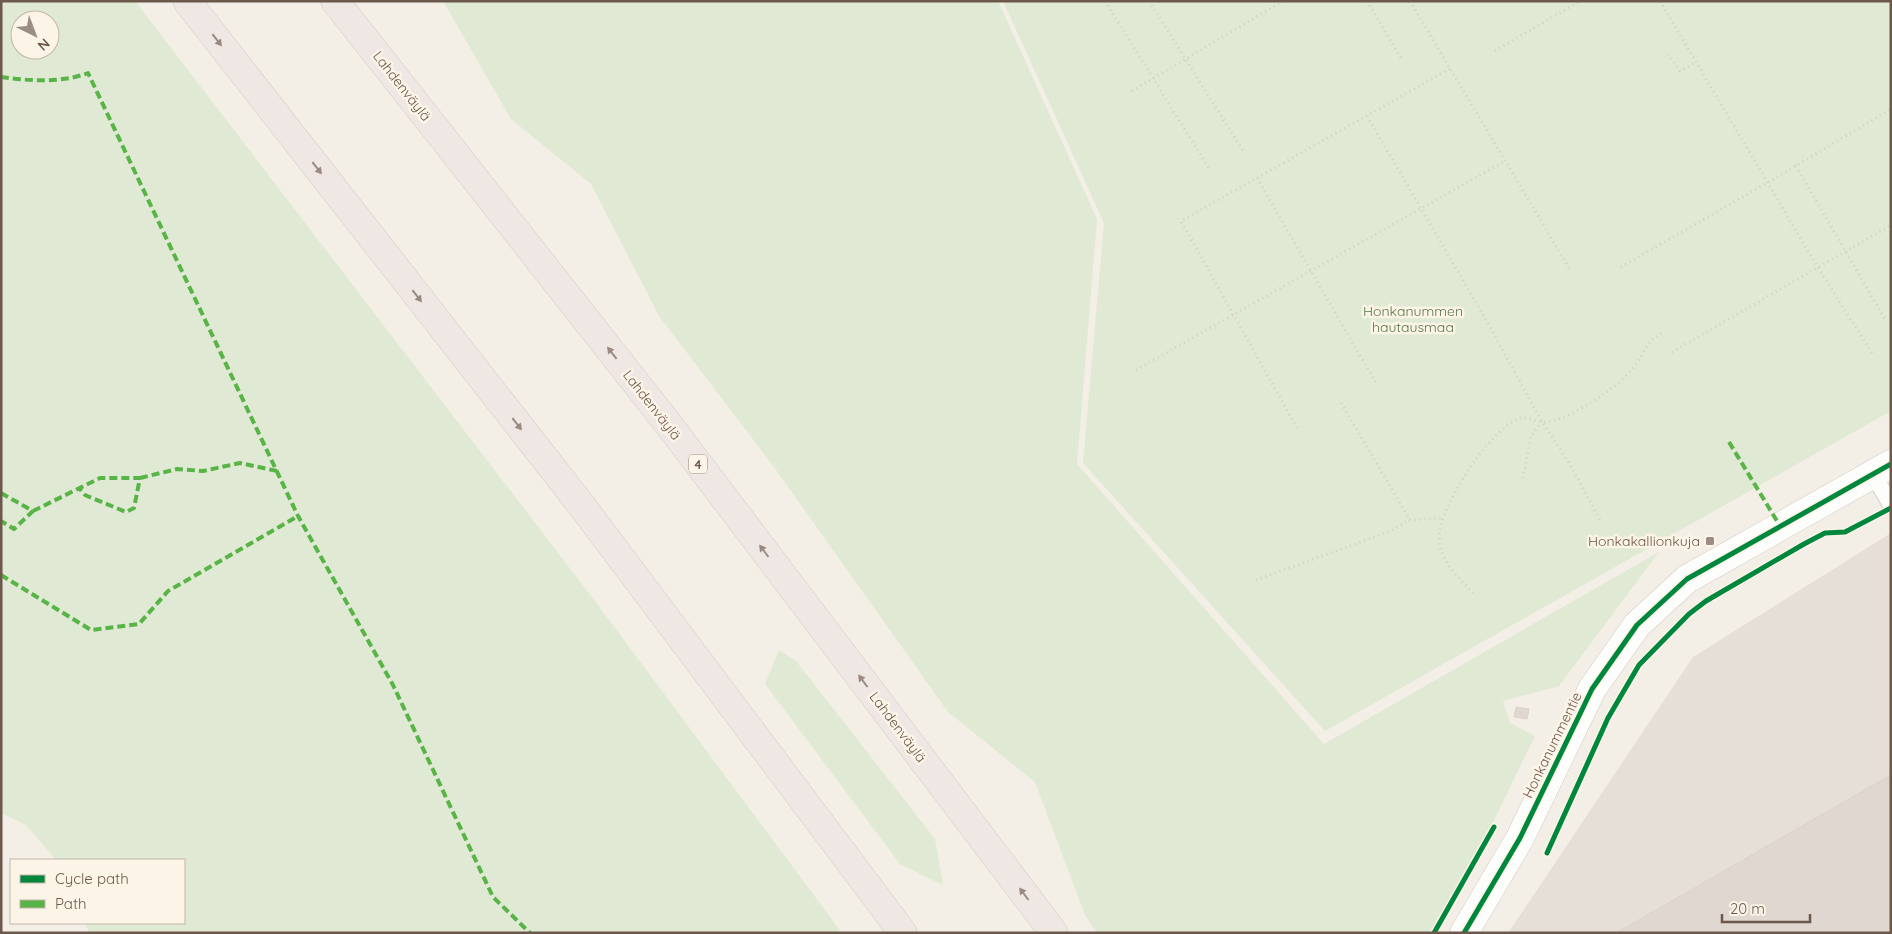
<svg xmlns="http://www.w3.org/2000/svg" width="1892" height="934" font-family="Quicksand,sans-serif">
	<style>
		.industrial { fill: #e5dfd8 }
		.green { fill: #dfe9d3; fill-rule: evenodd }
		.building { fill: #dfd7d0; stroke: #dbd2ca }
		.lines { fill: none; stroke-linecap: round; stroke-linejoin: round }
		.service-casing { stroke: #d2ccc6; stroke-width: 18 }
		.minor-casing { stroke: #d2ccc6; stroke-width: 29 }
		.motorway-casing { stroke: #d3cbc5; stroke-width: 29 }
		.path { stroke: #d4cfc9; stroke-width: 3; stroke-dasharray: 1 4; stroke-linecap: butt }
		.service { stroke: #fdfdfb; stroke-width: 16 }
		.minor { stroke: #fdfdfb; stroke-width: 28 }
		.motorway { stroke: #eee7e4; stroke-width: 28 }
		.quiet { stroke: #59b447; stroke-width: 4; stroke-dasharray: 8 4; stroke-linecap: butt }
		.cycleway-casing { stroke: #fcf4e7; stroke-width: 8 }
		.cycleway { stroke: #00873e; stroke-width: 5 }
		.oneway { fill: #9a8a81 }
		.poi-dot { fill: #9c8d82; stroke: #fcf4e7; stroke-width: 2 }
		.labels { text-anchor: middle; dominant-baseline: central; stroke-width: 5; stroke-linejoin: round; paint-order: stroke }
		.shield { fill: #fcf4e7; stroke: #98877a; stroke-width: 1 }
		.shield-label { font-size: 12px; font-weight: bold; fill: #6d584c }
		.street-label { font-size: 14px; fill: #6d584c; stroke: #fcf4e7 }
		.park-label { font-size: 14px; fill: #557749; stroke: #fcf4e7 }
		.poi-label { font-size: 14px; fill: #6d584c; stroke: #fcf4e7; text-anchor: end }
	</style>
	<rect width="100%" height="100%" fill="#f3efe7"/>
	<path class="industrial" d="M 1891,533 L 1891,933 L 1508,933 L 1693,657 Z"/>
	<path class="green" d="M 1,1 L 135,1 L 598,605 L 842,933 L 90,933 L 85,923 L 184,923 L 184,860 L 56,860 L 26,825 L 1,813 ZM 20,20 L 50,20 L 50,50 L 20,50 Z
		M 443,1 L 998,1 L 1097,219 L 1077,464 L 1324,744 L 1659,552 L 1559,686 L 1503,701 L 1510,723 L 1535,736 L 1444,923 L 1436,933 L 1097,933 L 1085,915 L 1035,782 L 948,712 L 774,467 L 659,316 L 591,184 L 511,119 Z
		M 1003,1 L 1891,1 L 1891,411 L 1325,731 L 1083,463 L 1104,223 Z
		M 779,650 L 796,661 L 935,839 L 943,885 L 900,864 L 765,684 Z"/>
	<path class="building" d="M 1516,707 L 1529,709 L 1527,719 L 1514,717 Z
		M 1891,775 L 1891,933 L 1616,933 Z"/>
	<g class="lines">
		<defs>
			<path id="service" d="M 1873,474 L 1891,505"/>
			<path id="minor" d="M 1464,933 L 1520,838 L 1592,689 L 1637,625 L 1687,579 L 1891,464"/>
			<path id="motorway" d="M 187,1 L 582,506 L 903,933
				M 335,1 L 669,425 L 1054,933"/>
		</defs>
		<use href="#service" class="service-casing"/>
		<use href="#minor" class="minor-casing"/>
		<use href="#motorway" class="motorway-casing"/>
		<path class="path" d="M 1105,1 L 1210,170
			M 1149,1 L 1243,151
			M 1367,1 L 1401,58
			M 1410,1 L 1569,268
			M 1660,1 L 1818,268 L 1874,356
			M 1495,51 L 1580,1
			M 1668,54 L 1680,71 L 1696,62
			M 1132,91 L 1283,1
			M 1367,116 L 1485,318 L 1542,422 L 1571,466 L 1600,520
			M 1796,166 L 1886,321
			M 1257,178 L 1376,383
			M 1621,267 L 1767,183 L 1891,109
			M 1672,352 L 1891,225
			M 1136,370 L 1505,161
			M 1341,403 L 1410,520
			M 1297,428 L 1181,221 L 1451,68
			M 1523,478 L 1531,436 L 1542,422
			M 1256,580 L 1391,531 L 1410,520 L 1442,518
			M 1473,593 C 1459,578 1440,561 1439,539 C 1437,510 1490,429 1518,419 C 1527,415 1535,422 1544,422 C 1564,421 1589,404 1605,393 C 1618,385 1629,374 1638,361 C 1648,347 1645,344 1661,333"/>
		<use href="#service" class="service"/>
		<use href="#minor" class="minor"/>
		<use href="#motorway" class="motorway"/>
		<path class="quiet" d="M 1,77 C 29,81 62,83 88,73 L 298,516 L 393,685 L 493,897 L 530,933
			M 1729,442 L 1780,526
			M 140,478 L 177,469 L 203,471 L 240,463 L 277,471
			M 1,493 L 33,511 L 14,529 L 1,521
			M 33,511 L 100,478 L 140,478 L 134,508 L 126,512 L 85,495 L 78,487
			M 1,575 L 91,630 L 139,624 L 168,591 L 298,516"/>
		<defs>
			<path id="cycleway" d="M 1547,853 L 1608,718 L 1639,665 L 1689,614 L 1706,601 L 1804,544 L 1825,533 L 1845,532 L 1891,508
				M 1434,933 L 1494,827
				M 1464,933 L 1520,838 L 1592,689 L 1637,625 L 1687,579 L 1891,464"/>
		</defs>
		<use href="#cycleway" class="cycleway-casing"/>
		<use href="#cycleway" class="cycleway"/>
	</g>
	<defs><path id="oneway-solid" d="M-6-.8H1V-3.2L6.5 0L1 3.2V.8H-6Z" transform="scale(1.25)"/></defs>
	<g class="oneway">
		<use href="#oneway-solid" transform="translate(217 40) rotate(52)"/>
		<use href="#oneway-solid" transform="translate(317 168) rotate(52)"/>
		<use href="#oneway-solid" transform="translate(417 296) rotate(52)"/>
		<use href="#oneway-solid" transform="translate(612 353) rotate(-128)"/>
		<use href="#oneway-solid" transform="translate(517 424) rotate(52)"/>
		<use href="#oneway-solid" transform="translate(764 551) rotate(-127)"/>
		<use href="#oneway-solid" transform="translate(863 681) rotate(-127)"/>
		<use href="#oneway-solid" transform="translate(1024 894) rotate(-127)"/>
	</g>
	<rect class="poi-dot" x="1705" y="536" width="10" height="10" rx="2.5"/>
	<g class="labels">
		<rect class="shield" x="689" y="454.5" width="18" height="19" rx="4"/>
		<g class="shield-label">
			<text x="698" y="464">4</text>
		</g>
		<g class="street-label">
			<text transform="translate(402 86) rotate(52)">Lahdenväylä</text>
			<text transform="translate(652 405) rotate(52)">Lahdenväylä</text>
			<text transform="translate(898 727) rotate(53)">Lahdenväylä</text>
			<text transform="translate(1552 745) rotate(-64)">Honkanummentie</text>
		</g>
		<g class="park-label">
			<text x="1413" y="311">Honkanummen<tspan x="1413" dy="16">hautausmaa</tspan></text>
		</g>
		<g class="poi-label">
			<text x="1700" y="541">Honkakallionkuja</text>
		</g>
	</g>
	<rect width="1892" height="934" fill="none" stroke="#6d584c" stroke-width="5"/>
	<rect x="10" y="859" width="175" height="65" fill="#fcf4e7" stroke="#c3b6a9"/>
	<rect x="20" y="875" width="25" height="8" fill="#00873e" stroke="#c3b6a9"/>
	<text x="55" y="884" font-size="15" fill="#6d584c">Cycle path</text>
	<rect x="20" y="900" width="25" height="8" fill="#59b447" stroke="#c3b6a9"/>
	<text x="55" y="909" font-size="15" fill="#6d584c">Path</text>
	<g transform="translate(35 35) rotate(138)"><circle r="24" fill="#fcf4e7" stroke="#c3b6a9"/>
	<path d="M0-4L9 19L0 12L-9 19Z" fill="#9c8d82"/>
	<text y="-8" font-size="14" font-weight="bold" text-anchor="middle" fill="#6d584c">N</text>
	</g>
	<path d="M1722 914v8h88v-8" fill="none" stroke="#6d584c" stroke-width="2.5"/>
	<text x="1730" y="914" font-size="15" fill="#6d584c" stroke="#fcf4e7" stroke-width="4" paint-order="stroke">20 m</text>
</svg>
